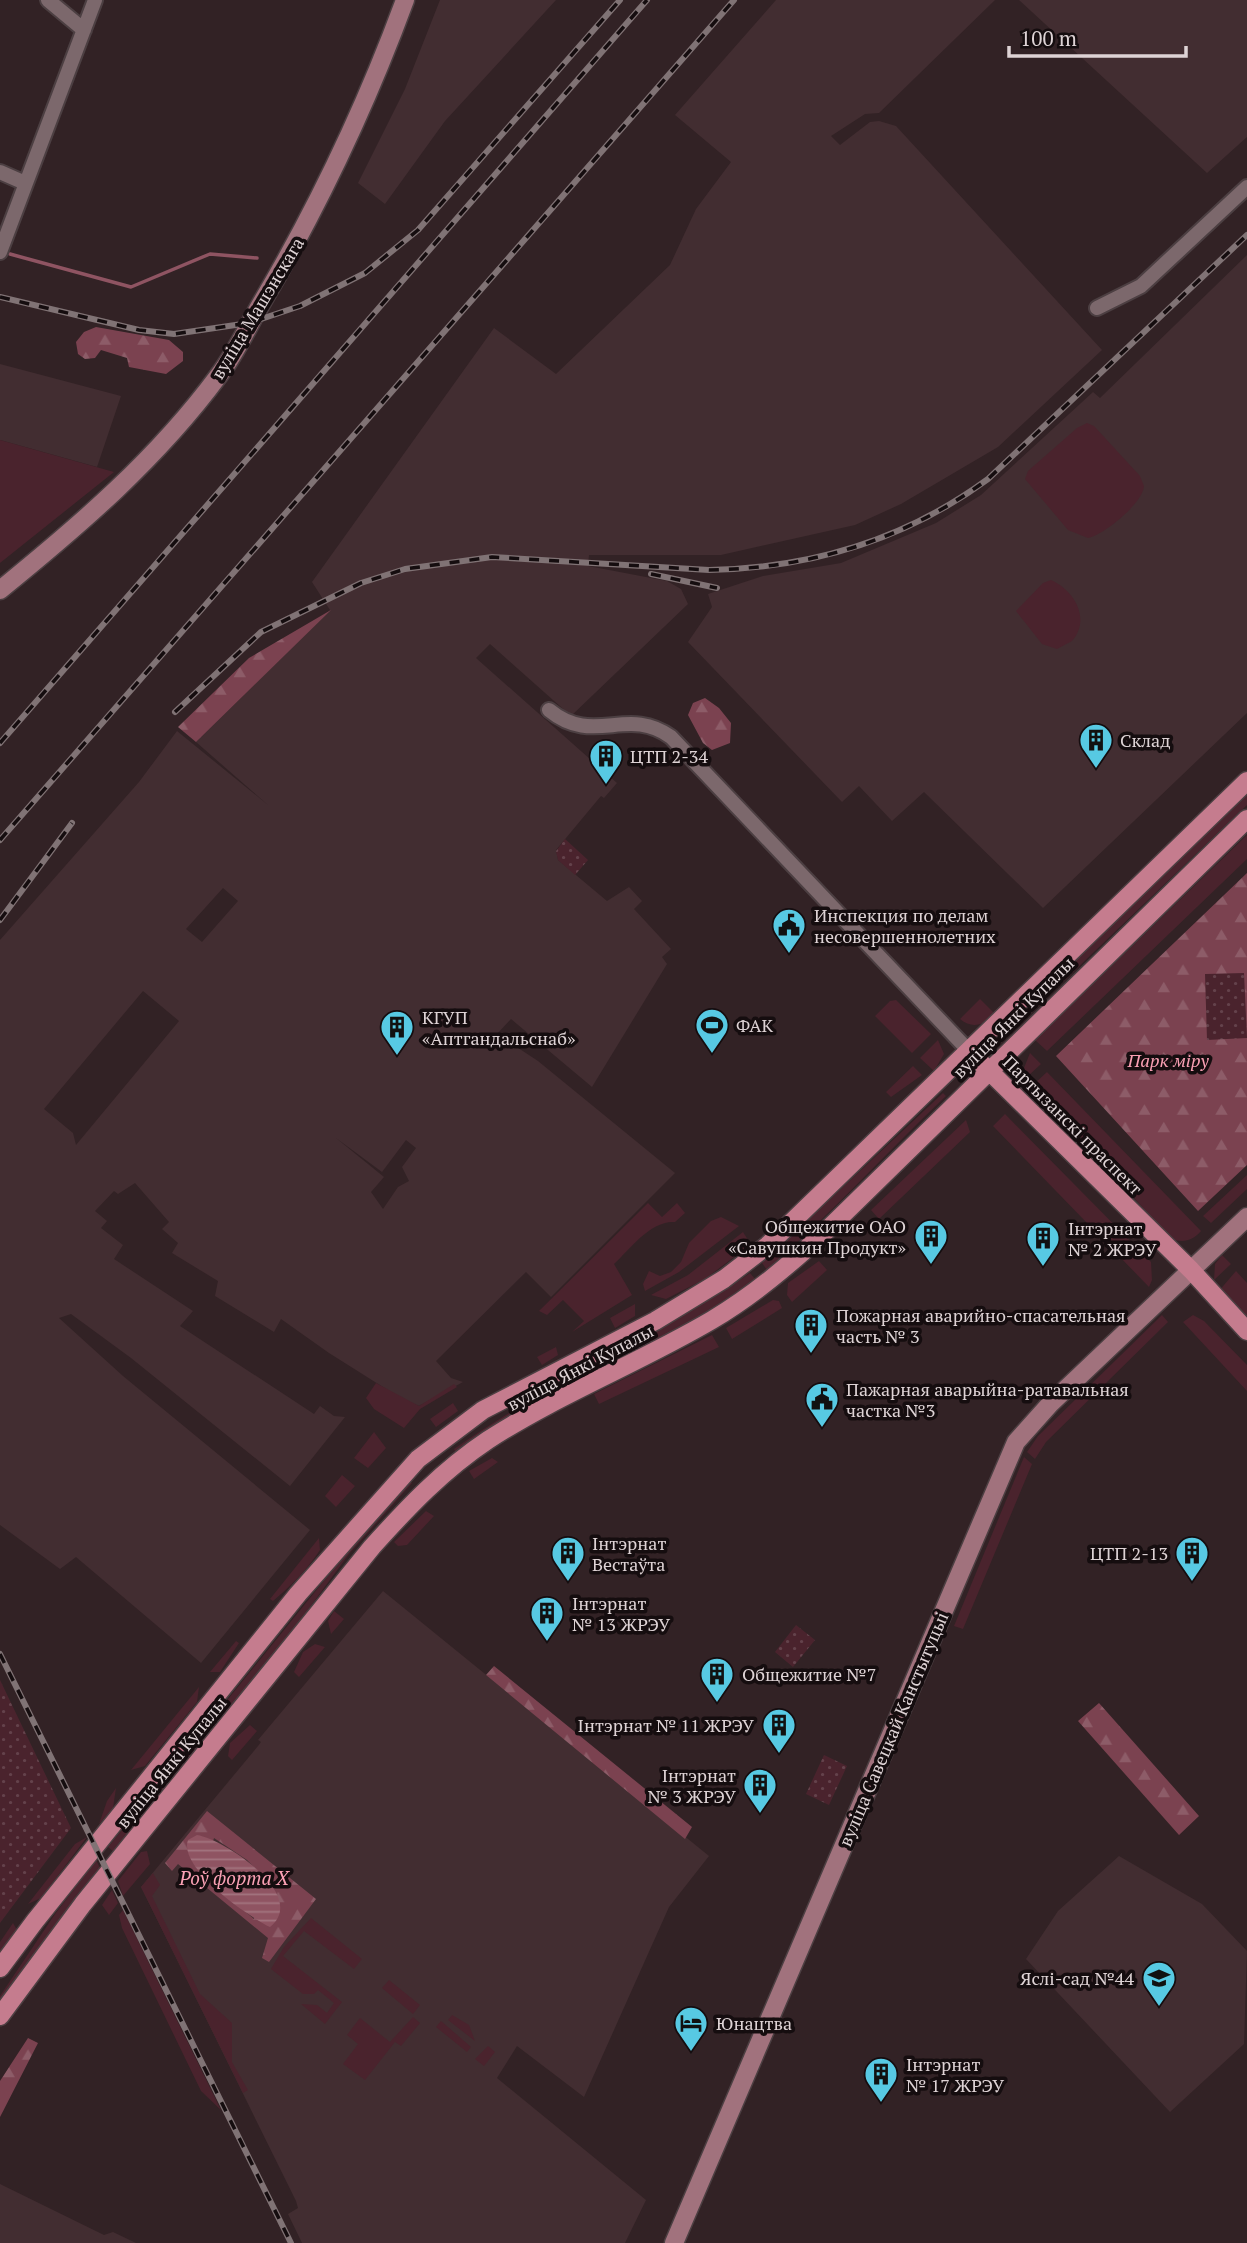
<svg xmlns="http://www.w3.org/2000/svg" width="1247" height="2243" font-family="'PT Serif',serif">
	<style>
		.built { fill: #422d31; fill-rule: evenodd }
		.grass { fill: #4a232d }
		.forest { fill: url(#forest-firs); fill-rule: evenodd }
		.park { fill: url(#park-dots) }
		.water { fill: url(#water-rules) }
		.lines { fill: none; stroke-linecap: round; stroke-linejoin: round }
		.stream { stroke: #8f5462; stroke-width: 3.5 }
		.street-casing { stroke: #4c3f42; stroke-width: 18 }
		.secondary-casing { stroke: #4c3f42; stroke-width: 21 }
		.primary-casing { stroke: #4c3f42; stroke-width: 21 }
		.street { stroke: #7c686c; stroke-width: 14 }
		.secondary { stroke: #a1727d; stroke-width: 18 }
		.primary { stroke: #c57c8e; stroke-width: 18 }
		.rail-casing { stroke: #807375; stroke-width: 6 }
		.rail { stroke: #150d0f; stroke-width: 3.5; stroke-dasharray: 10; stroke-linecap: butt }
		.labels { text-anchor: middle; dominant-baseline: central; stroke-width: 7; stroke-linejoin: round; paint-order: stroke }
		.street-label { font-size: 18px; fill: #ded3d5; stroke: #150d0f }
		.poi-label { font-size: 18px; fill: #ded3d5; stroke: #150d0f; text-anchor: start }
		.park-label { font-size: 18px; font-style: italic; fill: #faa0b4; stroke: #150d0f }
		.water-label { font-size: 19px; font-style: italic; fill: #fba1b5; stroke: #150d0f }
	</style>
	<defs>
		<pattern id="forest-firs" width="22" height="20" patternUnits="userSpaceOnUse" patternTransform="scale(1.75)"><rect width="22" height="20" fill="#7b4250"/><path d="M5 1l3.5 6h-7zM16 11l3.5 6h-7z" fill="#8d5c68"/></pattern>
		<pattern id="park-dots" width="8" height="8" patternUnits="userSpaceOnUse" patternTransform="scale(1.75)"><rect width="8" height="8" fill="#4a232d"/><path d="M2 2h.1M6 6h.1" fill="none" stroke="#64424b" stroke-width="1.8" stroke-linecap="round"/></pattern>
		<pattern id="water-rules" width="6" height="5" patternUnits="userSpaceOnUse" patternTransform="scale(1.75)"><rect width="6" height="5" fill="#8f5462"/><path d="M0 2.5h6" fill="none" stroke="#a3747f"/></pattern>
	</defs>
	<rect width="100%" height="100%" fill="#322225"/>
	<path class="built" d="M 440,0 L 556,0 L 445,121 L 385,204 L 358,183 L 405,89 Z
		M 776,0 L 995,0 L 879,113 L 865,114 L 831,136 L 840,145 L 870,122 L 879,121 L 896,126 L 1102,350 L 998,447 L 901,504 L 855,525 L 721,555 L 589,555 L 588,566 L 667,581 L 681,589 L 688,604 L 571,716 L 490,644 L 476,658 L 617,783 L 604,798 L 601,796 L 556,850 L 558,860 L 607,901 L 629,887 L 642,901 L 634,909 L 671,949 L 662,957 L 667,964 L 592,1087 L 511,1019 L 497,1034 L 538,1061 L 675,1173 L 551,1297 L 526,1272 L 436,1361 L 451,1378 L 463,1382 L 419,1406 L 402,1399 L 329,1353 L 281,1319 L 274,1332 L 215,1296 L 218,1281 L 172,1253 L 178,1243 L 162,1229 L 169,1222 L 135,1183 L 118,1194 L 114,1191 L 95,1211 L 107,1221 L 101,1228 L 123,1245 L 114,1259 L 193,1311 L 180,1326 L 314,1414 L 320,1406 L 334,1416 L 345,1417 L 290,1486 L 131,1358 L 71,1314 L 59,1318 L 123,1376 L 310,1530 L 201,1663 L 76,1557 L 60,1569 L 0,1525 L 0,940 L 139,782 L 177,731 L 268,805 L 196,742 L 330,610 L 312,582 L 494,328 L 556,374 L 670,265 L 696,209 L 731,162 L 675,115 ZM 223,888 L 238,901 L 202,942 L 186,929 ZM 143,991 L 179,1021 L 76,1145 L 73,1133 L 44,1109 ZM 336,1138 L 382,1172 L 406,1140 L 416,1148 L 402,1167 L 409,1181 L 398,1187 L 383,1209 L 371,1192 L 384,1177 Z
		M 1019,0 L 1247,0 L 1247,137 L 1207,173 Z
		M 1247,255 L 1247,713 L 1043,908 L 924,792 L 892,821 L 859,786 L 842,802 L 688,642 L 712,607 L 708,594 L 763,576 L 841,563 L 936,523 L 981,495 L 1093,392 L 1100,398 Z
		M 0,364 L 121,396 L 97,467 L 0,440 Z
		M 383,1591 L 709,1856 L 669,1907 L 584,2097 L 517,2046 L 497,2078 L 646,2200 L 625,2243 L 302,2243 L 288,2214 L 298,2208 L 296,2201 L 141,1887 L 258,1746 L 261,1742 L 258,1740 Z
		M 1119,1856 L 1202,1904 L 1247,1951 L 1244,2044 L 1170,2112 L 1026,1959 L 1058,1911 Z
		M 0,2184 L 104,2235 L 113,2232 L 136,2243 L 0,2243 Z"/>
	<path class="grass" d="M 1087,423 L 1094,426 L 1140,476 L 1144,486 C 1143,503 1104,535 1088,538 L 1068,530 L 1025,479 L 1028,471 L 1077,428 Z
		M 0,440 L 114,472 L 0,563 Z
		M 1051,580 C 1075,591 1091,619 1072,641 L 1057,649 L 1042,644 L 1016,611 L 1043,583 Z
		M 1247,792 L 1247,805 L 1019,1024 L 1012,1017 Z
		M 1247,835 L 1247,859 L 1047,1051 L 1035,1040 Z
		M 980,999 L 996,1015 C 984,1024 973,1030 960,1019 Z
		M 896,1000 L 931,1034 L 912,1053 L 875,1016 L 890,1001 Z
		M 938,1040 L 944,1054 L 934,1071 L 920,1058 Z
		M 1030,1053 L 1041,1064 L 1027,1077 L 1024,1068 Z
		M 913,1066 L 922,1075 L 891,1097 L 886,1092 Z
		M 1047,1072 L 1201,1231 C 1192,1241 1184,1243 1171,1239 C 1124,1188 1081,1135 1034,1084 Z
		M 943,1093 L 946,1096 C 886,1153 830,1215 767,1270 L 762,1263 Z
		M 1005,1114 L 1151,1262 L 1152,1280 L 1149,1287 L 993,1126 Z
		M 966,1120 L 970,1132 L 879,1219 L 871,1210 Z
		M 1247,1175 L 1247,1189 L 1211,1223 L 1203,1216 Z
		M 648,1203 L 662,1217 L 677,1203 L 685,1213 L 675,1222 C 651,1220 630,1249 614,1264 L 632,1295 L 572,1332 L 584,1321 L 563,1300 L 547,1315 L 539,1311 Z
		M 721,1217 L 739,1226 L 679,1272 L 645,1291 L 643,1284 L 649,1271 L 660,1276 L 671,1272 L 681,1262 L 689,1243 L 711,1221 Z
		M 743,1232 L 748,1240 L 746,1248 L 705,1279 L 666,1299 L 651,1295 L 688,1275 Z
		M 1222,1255 L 1231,1264 L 1214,1280 L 1215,1264 Z
		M 819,1261 L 827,1270 L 792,1302 L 787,1295 L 788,1283 Z
		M 1236,1271 L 1247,1283 L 1247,1323 L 1218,1292 Z
		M 750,1273 L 755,1279 C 663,1349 547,1382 456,1453 L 454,1449 C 501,1416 551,1388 601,1359 C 651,1330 703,1307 750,1273 Z
		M 773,1300 L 779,1301 L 782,1308 L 732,1339 L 726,1328 Z
		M 635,1304 L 635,1316 L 615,1328 L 610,1318 Z
		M 1162,1315 L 1168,1322 L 1046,1442 L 1035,1459 L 1027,1452 L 1038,1436 Z
		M 1193,1315 L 1204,1321 L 1247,1365 L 1247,1391 L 1183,1322 Z
		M 712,1335 L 719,1347 L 599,1404 L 594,1394 Z
		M 556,1347 L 558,1355 L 542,1365 L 537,1357 Z
		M 376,1383 L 419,1406 L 454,1384 L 457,1387 L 420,1409 L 404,1428 L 374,1409 L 366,1398 Z
		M 453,1403 L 458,1411 L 436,1427 L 430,1419 Z
		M 374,1432 L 386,1448 L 368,1468 L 354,1458 Z
		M 1024,1457 L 1032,1464 L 963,1629 L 954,1626 Z
		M 492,1458 L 498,1462 L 474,1479 L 469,1471 Z
		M 342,1475 L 355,1486 L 336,1507 L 325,1496 Z
		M 409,1481 L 412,1483 L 349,1554 L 299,1622 L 114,1852 L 108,1847 L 348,1551 Z
		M 426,1511 L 434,1516 L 407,1545 L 398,1546 L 394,1542 Z
		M 319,1538 L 320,1550 C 307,1570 291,1586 273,1601 L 270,1599 Z
		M 334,1611 L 344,1619 L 331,1634 L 328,1621 Z
		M 236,1641 L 239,1643 L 220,1672 L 210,1672 Z
		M 315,1644 L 325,1647 L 299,1677 L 294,1672 L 303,1652 Z
		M 199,1687 L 197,1702 L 145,1766 L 131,1770 Z
		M 250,1725 L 257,1731 L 232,1760 L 228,1756 L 230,1743 Z
		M 116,1788 L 113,1808 L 99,1824 L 107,1801 Z
		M 87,1837 L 41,1898 L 28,1904 L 75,1844 Z
		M 147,1851 L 150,1864 L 123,1896 L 118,1881 L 141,1852 Z
		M 96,1860 L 100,1868 L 0,2003 L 0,1996 L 55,1914 Z
		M 153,1873 L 160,1885 L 152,1896 L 200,1994 L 232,2023 L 232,2062 L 248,2090 L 243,2093 L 141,1887 Z
		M 112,1890 L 118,1903 L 109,1915 L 102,1905 Z
		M 123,1910 L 221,2110 L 201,2091 L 122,1928 L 119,1915 Z
		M 311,1918 L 362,1959 L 354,1969 L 304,1931 L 283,1956 L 342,2002 L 325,2024 L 301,2004 L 317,2005 L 327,2013 L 334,2003 L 318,1990 L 314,1994 L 303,1994 L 271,1969 L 284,1947 Z
		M 13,1923 L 17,1930 L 0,1954 L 0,1942 Z
		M 389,1980 L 420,2005 L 413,2014 L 382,1988 Z
		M 452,2015 L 469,2025 L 475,2041 L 448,2020 Z
		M 413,2017 L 420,2023 L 401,2046 L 395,2042 L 365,2080 L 343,2064 L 358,2044 L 347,2035 L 360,2018 L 390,2042 Z
		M 441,2021 L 471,2047 L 467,2052 L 436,2027 Z
		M 488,2046 L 495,2052 L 484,2066 L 475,2059 Z"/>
	<path class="forest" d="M 96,327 L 169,340 L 183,352 L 183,361 L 166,374 L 129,367 L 127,358 L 101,350 L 95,358 L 85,359 L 78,354 L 76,342 L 84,332 Z
		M 331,610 L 196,742 L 178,727 L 249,658 Z
		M 705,698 L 719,708 L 731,723 L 730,743 L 712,750 L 703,743 L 688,715 L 693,703 Z
		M 1247,873 L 1247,1165 L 1198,1211 L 1056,1056 Z
		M 494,1666 L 692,1827 L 685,1839 L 486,1675 Z
		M 1099,1703 L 1199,1816 L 1179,1835 L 1078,1721 Z
		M 207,1811 L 316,1899 L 269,1962 L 262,1958 L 268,1938 L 178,1864 L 172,1871 L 165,1863 ZM 214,1838 L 247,1860 L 265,1878 L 254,1919 L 202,1875 Z
		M 28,2038 L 38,2043 L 0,2117 L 0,2081 Z"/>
	<path class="park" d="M 565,839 L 588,860 L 575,875 L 558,860 L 556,851 Z
		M 1244,973 L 1247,1038 L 1207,1040 L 1205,974 Z
		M 796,1625 L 815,1640 L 793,1667 L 775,1652 Z
		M 0,1680 L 71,1828 L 0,1923 Z
		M 824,1755 L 847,1766 L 829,1805 L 806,1794 Z"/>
	<path class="water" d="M 197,1835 C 226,1840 309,1896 270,1927 C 247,1916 178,1868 188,1840 Z"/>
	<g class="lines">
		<path class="stream" d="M 10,254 L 131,287 L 210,254 L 257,258"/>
		<defs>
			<path id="street" d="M 48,0 L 84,30
				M 0,172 L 25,183
				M 0,252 L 95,0
				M 1097,308 L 1141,286 L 1247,187
				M 549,710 C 594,747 627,705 671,737 L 969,1051"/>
			<path id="secondary" d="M 0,590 C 80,525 157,459 219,375 C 236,353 248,326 262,302 C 319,205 366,106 405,0
				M 674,2243 L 1016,1442 L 1050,1404 L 1247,1217"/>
			<path id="primary" d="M 969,1051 L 1191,1270 L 1247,1331
				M 0,1968 L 35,1921 L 298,1594 L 418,1459 L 483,1410 L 655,1321 L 724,1279 L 768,1245 L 1247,781
				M 0,2016 L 83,1904 L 372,1547 C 408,1507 443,1470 488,1440 C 559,1394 639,1363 712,1320 C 754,1295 789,1265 825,1232 L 1247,819"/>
		</defs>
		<use href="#street" class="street-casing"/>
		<use href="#secondary" class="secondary-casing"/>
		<use href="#primary" class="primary-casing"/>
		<use href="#street" class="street"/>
		<use href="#secondary" class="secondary"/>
		<use href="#primary" class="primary"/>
		<defs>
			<path id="rail" d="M 0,297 L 139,330 L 174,334 L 249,323 L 300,306 L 365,273 L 418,230 L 620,0
				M 651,574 L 717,588
				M 175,712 L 261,632 L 361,583 L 405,569 L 492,557 L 709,570 C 812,568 905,540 988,479 L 1247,235
				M 0,743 L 647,0
				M 0,840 L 734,0
				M 0,920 L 72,823
				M 0,1654 L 291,2243"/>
		</defs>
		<use href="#rail" class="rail-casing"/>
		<use href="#rail" class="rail"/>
	</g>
	<defs>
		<symbol id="building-pin" viewBox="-11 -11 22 30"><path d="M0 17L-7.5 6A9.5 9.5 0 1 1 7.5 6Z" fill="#57c9e3" stroke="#150d0f"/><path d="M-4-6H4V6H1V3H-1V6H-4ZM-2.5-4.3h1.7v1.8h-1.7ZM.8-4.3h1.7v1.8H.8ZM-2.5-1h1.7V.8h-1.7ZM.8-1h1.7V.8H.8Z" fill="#111"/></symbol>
		<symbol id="civic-pin" viewBox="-11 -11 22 30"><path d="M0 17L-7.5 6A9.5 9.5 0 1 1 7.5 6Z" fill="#57c9e3" stroke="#150d0f"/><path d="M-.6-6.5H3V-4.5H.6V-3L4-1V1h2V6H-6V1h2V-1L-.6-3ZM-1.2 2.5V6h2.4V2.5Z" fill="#111"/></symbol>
		<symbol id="stadium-pin" viewBox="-11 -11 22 30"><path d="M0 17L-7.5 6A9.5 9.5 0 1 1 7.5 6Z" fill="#57c9e3" stroke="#150d0f"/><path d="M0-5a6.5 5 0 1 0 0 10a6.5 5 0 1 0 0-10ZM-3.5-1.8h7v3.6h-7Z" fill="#111"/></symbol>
		<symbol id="school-pin" viewBox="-11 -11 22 30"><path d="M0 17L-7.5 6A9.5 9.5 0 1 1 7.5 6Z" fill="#57c9e3" stroke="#150d0f"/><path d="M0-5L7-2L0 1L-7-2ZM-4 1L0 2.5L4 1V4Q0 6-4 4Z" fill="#111"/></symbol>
		<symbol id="hotel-pin" viewBox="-11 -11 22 30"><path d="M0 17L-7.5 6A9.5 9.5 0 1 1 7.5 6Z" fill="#57c9e3" stroke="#150d0f"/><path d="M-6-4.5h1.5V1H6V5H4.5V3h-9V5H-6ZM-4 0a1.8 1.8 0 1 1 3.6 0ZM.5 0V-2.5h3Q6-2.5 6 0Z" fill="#111"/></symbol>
	</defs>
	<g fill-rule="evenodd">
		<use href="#building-pin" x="1077" y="721" width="38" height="52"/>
		<use href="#building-pin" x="587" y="737" width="38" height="52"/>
		<use href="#civic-pin" x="770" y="906" width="38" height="52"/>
		<use href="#stadium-pin" x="693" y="1006" width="38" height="52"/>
		<use href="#building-pin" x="378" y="1008" width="38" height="52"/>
		<use href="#building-pin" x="912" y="1217" width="38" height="52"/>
		<use href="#building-pin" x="1024" y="1219" width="38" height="52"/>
		<use href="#building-pin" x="792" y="1306" width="38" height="52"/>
		<use href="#civic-pin" x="803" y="1380" width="38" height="52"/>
		<use href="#building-pin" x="549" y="1534" width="38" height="52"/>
		<use href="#building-pin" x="1173" y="1534" width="38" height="52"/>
		<use href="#building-pin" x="528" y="1594" width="38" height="52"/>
		<use href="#building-pin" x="698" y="1655" width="38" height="52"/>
		<use href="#building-pin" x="760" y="1706" width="38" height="52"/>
		<use href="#building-pin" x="741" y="1766" width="38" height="52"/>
		<use href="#school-pin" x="1140" y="1959" width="38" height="52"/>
		<use href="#hotel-pin" x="672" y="2004" width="38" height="52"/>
		<use href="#building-pin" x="862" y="2055" width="38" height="52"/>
	</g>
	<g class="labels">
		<g class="street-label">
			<text transform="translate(257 308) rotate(-59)">вуліца Машэнскага</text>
			<text transform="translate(1013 1017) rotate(-45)">вуліца Янкі Купалы</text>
			<text transform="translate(1073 1125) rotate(45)">Партызанскі праспект</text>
			<text transform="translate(580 1367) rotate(-28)">вуліца Янкі Купалы</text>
			<text transform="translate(893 1729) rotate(-67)">вуліца Савецкай Канстытуцыі</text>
			<text transform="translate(171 1762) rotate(-51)">вуліца Янкі Купалы</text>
		</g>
		<g class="poi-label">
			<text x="1120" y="740">Склад</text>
			<text x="630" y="756">ЦТП 2-34</text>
			<text x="814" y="915">Инспекция по делам<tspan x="814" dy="21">несовершеннолетних</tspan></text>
			<text x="422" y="1017">КГУП<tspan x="422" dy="21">«Аптгандальснаб»</tspan></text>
			<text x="736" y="1025">ФАК</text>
			<text x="906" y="1226" text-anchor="end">Общежитие ОАО<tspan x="906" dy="21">«Савушкин Продукт»</tspan></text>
			<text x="1068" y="1228">Інтэрнат<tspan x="1068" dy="21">№ 2 ЖРЭУ</tspan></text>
			<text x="836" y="1315">Пожарная аварийно-спасательная<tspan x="836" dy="21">часть № 3</tspan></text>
			<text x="846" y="1389">Пажарная аварыйна-ратавальная<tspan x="846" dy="21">частка №3</tspan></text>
			<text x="592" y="1543">Інтэрнат<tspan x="592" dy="21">Вестаўта</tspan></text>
			<text x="1168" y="1553" text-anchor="end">ЦТП 2-13</text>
			<text x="572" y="1603">Інтэрнат<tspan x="572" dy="21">№ 13 ЖРЭУ</tspan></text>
			<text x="742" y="1674">Общежитие №7</text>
			<text x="754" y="1725" text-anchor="end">Інтэрнат № 11 ЖРЭУ</text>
			<text x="736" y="1775" text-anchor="end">Інтэрнат<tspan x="736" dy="21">№ 3 ЖРЭУ</tspan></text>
			<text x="1134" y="1978" text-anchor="end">Яслі-сад №44</text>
			<text x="716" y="2023">Юнацтва</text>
			<text x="906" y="2064">Інтэрнат<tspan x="906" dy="21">№ 17 ЖРЭУ</tspan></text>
		</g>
		<g class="park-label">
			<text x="1168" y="1060">Парк міру</text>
		</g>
		<g class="water-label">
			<text x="234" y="1877">Роў форта X</text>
		</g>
	</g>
	<path d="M1009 46v10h177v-10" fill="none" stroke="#ded3d5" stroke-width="3.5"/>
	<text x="1020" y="46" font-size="21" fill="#ded3d5" stroke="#150d0f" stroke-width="5" paint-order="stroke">100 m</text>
</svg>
